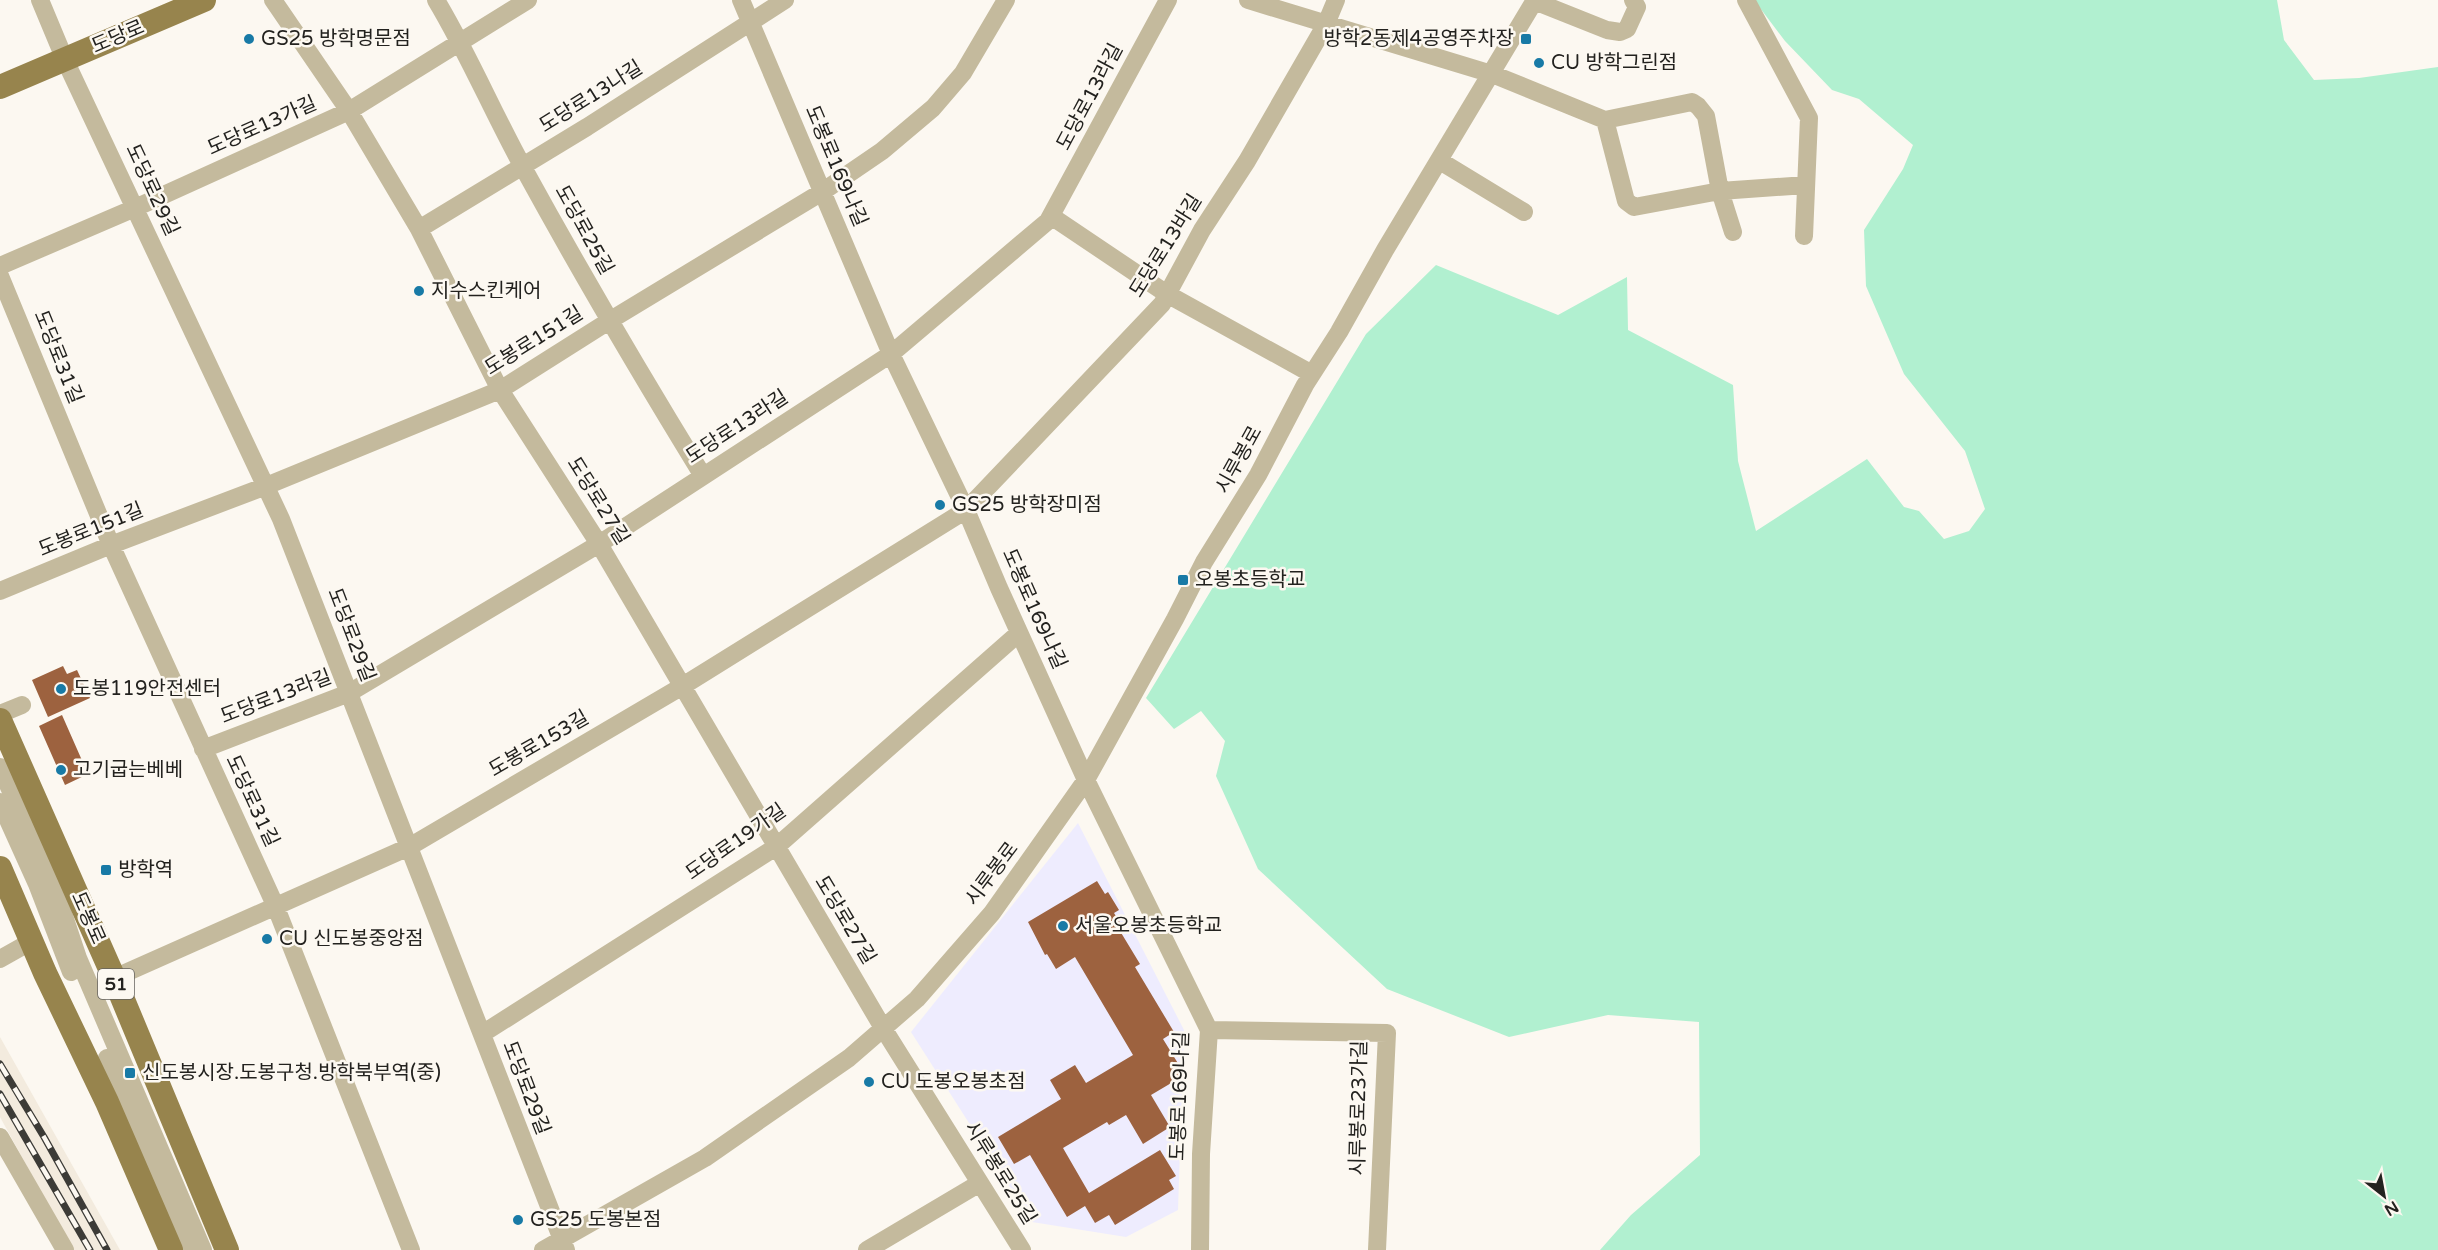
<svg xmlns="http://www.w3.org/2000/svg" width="2438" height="1250" font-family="'Varela Round','Noto Sans KR',sans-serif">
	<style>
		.built { fill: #f3ebde }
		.education { fill: #eeecfe }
		.green { fill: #b1f0d0 }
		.building { fill: #9d623f }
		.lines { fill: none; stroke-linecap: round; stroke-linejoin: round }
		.minor { stroke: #c4ba9d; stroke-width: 18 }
		.major { stroke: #97844d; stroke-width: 24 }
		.rail-casing { stroke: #3c3b37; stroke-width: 7 }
		.rail { stroke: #fcf8f1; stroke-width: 4.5; stroke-dasharray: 14; stroke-linecap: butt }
		.poi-dot { fill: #187aa6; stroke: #fcf8f1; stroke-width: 2 }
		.labels { text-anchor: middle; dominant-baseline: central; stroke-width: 5; stroke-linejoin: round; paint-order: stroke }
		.shield { fill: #fcf8f1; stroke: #64625e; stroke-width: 1.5 }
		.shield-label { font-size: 18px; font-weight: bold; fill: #23221f }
		.street-label { font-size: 20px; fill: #23221f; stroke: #fcf8f1 }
		.poi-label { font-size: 20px; fill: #23221f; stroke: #fcf8f1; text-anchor: start }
	</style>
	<rect width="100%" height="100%" fill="#fcf8f1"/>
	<path class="built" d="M 0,1037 L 120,1250 L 73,1250 L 0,1117 Z"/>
	<path class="education" d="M 1078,823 L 1184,1030 L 1178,1210 L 1126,1237 L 1032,1222 L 911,1032 Z"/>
	<path class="green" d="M 1754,0 L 2277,0 L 2284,40 L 2314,80 L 2359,78 L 2438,67 L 2438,1250 L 1600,1250 L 1631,1215 L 1700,1155 L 1699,1022 L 1608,1015 L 1509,1037 L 1387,989 L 1258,869 L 1216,776 L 1225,741 L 1201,711 L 1174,729 L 1146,698 L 1366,334 L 1436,265 L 1558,315 L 1627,277 L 1628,330 L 1733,385 L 1738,461 L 1756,531 L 1867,459 L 1904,507 L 1919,511 L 1944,539 L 1969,531 L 1985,509 L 1965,451 L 1904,374 L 1866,286 L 1864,230 L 1903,169 L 1913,145 L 1859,99 L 1832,90 L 1785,41 Z"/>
	<path class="building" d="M 63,666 L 67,674 L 77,670 L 90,698 L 48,717 L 32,680 Z
		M 62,715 L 88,774 L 65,785 L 39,726 Z
		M 1097,881 L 1105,894 L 1108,892 L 1119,910 L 1114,913 L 1124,929 L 1120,931 L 1140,964 L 1135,967 L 1174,1032 L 1163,1039 L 1179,1065 L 1178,1079 L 1151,1095 L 1170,1127 L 1143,1144 L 1126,1115 L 1109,1125 L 1107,1122 L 1063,1148 L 1089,1193 L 1160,1150 L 1176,1176 L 1169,1180 L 1174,1189 L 1115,1225 L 1109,1215 L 1095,1223 L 1085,1206 L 1067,1217 L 1030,1155 L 1014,1164 L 998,1137 L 1061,1099 L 1050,1080 L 1075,1065 L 1086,1083 L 1133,1055 L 1075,957 L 1056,969 L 1047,954 L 1045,955 L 1028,922 Z"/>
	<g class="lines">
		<path class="minor" d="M 40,0 L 65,60 L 281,519 L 566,1250
			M 273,0 L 349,111 L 419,229 L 500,390 L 599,544 L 883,1028 L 1022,1250
			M 436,0 C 469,55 493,113 524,169 C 581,273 641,375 703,476
			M 741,0 L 891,354 L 966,510 L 999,588 L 1086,780 L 1209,1030 L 1201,1154 L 1200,1250
			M 1248,0 L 1492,74 L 1605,120
			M 1746,0 L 1809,118 L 1804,236
			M 1534,1 L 1607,30 L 1620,32 L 1627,29 L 1637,7 L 1633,0
			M 1440,161 L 1524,212
			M 1051,216 L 1167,294 L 1312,374
			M 419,229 L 587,127 L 785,0
			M 1733,232 L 1720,191 L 1634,207 L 1626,201 L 1605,120 L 1692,102 L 1698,106 L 1706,116 L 1720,191 L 1806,185
			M 0,266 L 135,208 L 349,111 L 528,0
			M 0,276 L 111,545 L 275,905 L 411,1250
			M 0,591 L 111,545 L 266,486 L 500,390 L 609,321 L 822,192 L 882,151 L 933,108 L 963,73 L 1006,0
			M 0,714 L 22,705
			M 203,749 L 349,693 L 599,544 L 891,354 L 1048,221 L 1168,0
			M 0,767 L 55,889 L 78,958 L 203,1250
			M 0,802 L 37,884 L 71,972
			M 0,959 L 32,941
			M 114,978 L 409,847 L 681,687 L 966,510 L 1162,304 L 1202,230 L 1247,161 L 1326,24 L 1336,0
			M 1209,1030 L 1387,1033 L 1377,1250
			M 482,1034 L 776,847 L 1019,633
			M 107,1058 L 188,1250
			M 0,1137 L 65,1250
			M 543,1250 L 705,1158 L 849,1058 L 917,999 L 992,913 L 1086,780 L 1175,619 L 1204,562 L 1258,475 L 1305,385 L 1339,332 L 1385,250 L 1535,0
			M 867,1250 L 980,1183"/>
		<path class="major" d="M 0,87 L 204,0
			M 0,720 L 114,978 L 227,1250
			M 0,868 L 45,973 L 107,1102 L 171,1250"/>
		<defs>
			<path id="rail" d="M 0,1064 L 44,1137 L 107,1250
				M 0,1094 L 90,1250"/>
		</defs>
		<use href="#rail" class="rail-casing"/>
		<use href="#rail" class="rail"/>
	</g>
	<g class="poi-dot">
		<circle cx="249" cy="39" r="6"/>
		<rect x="1520" y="33" width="12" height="12" rx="3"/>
		<circle cx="1539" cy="63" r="6"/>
		<circle cx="419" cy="291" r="6"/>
		<circle cx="940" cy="505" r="6"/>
		<rect x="1177" y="574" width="12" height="12" rx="3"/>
		<circle cx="61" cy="689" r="6"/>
		<circle cx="61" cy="770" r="6"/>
		<rect x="100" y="864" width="12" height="12" rx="3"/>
		<circle cx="1063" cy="926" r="6"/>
		<circle cx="267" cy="939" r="6"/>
		<rect x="124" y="1067" width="12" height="12" rx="3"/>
		<circle cx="869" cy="1082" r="6"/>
		<circle cx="518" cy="1220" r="6"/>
	</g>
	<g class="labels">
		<rect class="shield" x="98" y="969" width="36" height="30" rx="4.5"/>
		<g class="shield-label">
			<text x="116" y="984">51</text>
		</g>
		<g class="street-label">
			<text transform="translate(118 37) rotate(-23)">도당로</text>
			<text transform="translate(591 97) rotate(-32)">도당로13나길</text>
			<text transform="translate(1090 97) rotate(-62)">도당로13라길</text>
			<text transform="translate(262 126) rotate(-24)">도당로13가길</text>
			<text transform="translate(836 166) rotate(67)">도봉로169나길</text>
			<text transform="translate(152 190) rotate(65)">도당로29길</text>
			<text transform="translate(584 230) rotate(61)">도당로25길</text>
			<text transform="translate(1166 246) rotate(-58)">도당로13바길</text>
			<text transform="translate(534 341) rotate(-32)">도봉로151길</text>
			<text transform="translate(58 357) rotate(68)">도당로31길</text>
			<text transform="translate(737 427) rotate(-33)">도당로13라길</text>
			<text transform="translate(1239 460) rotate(-61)">시루봉로</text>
			<text transform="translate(598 501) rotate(58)">도당로27길</text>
			<text transform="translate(91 530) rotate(-22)">도봉로151길</text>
			<text transform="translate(1034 609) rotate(66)">도봉로169나길</text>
			<text transform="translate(351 635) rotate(69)">도당로29길</text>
			<text transform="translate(276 697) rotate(-21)">도당로13라길</text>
			<text transform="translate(539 744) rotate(-30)">도봉로153길</text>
			<text transform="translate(252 801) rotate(65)">도당로31길</text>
			<text transform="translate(736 842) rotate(-35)">도당로19가길</text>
			<text transform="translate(992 874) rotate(-53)">시루봉로</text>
			<text transform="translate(88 918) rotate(66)">도봉로</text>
			<text transform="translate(845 920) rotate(59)">도당로27길</text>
			<text transform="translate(526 1088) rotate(69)">도당로29길</text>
			<text transform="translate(1180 1096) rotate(-88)">도봉로169나길</text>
			<text transform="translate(1359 1108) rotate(-89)">시루봉로23가길</text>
			<text transform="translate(1000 1173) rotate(58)">시루봉로25길</text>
		</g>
		<g class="poi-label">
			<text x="261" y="39">GS25 방학명문점</text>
			<text x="1514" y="39" text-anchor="end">방학2동제4공영주차장</text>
			<text x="1551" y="63">CU 방학그린점</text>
			<text x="431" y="291">지수스킨케어</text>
			<text x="952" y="505">GS25 방학장미점</text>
			<text x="1195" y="580">오봉초등학교</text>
			<text x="73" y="689">도봉119안전센터</text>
			<text x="73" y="770">고기굽는베베</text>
			<text x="118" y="870">방학역</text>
			<text x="1075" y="926">서울오봉초등학교</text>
			<text x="279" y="939">CU 신도봉중앙점</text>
			<text x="142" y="1073">신도봉시장.도봉구청.방학북부역(중)</text>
			<text x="881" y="1082">CU 도봉오봉초점</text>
			<text x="530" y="1220">GS25 도봉본점</text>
		</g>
	</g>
	<g transform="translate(2384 1196) rotate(149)" stroke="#fcf8f1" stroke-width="4.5" paint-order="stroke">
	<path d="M0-4.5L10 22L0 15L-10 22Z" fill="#23221f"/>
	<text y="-9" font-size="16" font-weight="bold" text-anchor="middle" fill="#23221f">N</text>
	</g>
</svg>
